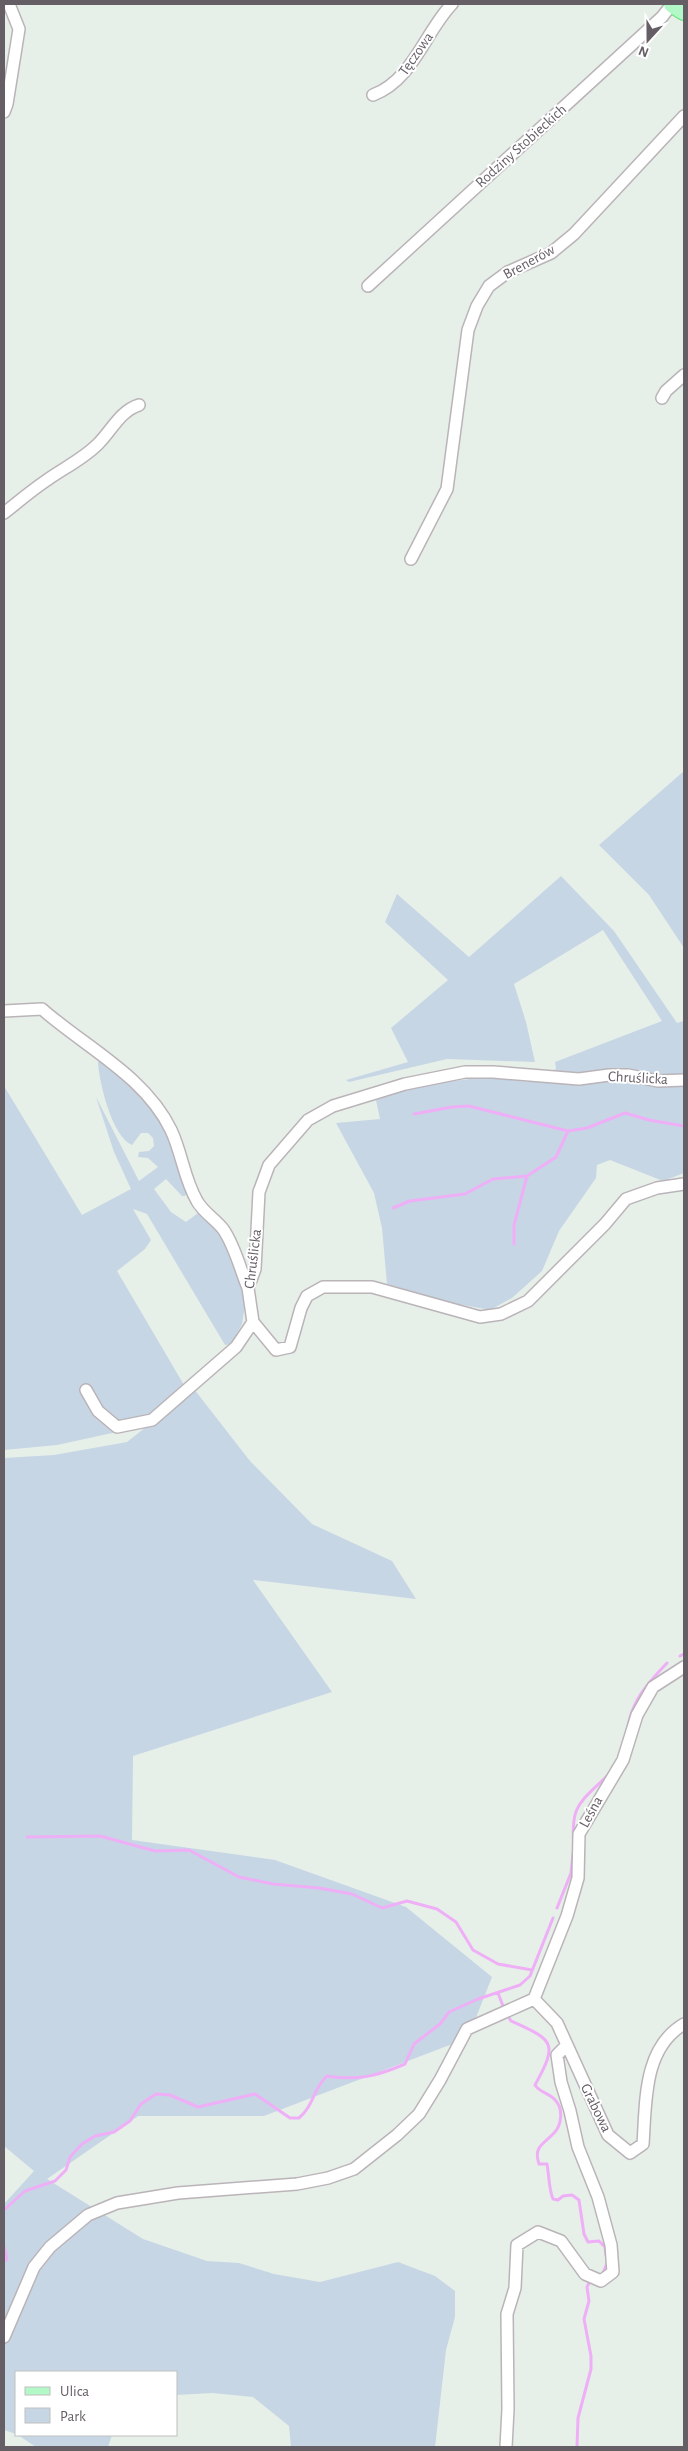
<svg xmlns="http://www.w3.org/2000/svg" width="688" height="2451" font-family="'Alegreya Sans',sans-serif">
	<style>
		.green { fill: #c6d6e4 }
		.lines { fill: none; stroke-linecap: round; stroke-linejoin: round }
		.stream { stroke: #efaff7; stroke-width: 3 }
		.minor-casing { stroke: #bab4b9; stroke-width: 14 }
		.primary-casing { stroke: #6ae47f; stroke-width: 20 }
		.minor { stroke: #fff; stroke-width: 11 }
		.primary { stroke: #b3f8c7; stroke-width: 18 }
		.labels { text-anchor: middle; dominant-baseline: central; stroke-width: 4; stroke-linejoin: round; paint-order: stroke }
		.street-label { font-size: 15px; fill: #655e65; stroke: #fff }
	</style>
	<rect width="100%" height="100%" fill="#e7efe9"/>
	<path class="green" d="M 684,771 L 684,948 L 649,895 L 599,845 Z
		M 561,876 L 614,931 L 677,1023 L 684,1021 L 684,1173 L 663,1181 L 610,1160 L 597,1165 L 596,1178 L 559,1231 L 542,1271 L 512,1298 L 490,1310 L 447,1302 L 387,1284 L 382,1228 L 374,1193 L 336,1123 L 380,1119 L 376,1100 L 414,1086 L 486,1077 L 527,1082 L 556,1069 L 555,1062 L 662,1021 L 603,930 L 514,984 L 526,1022 L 535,1062 L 447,1059 L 349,1082 L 346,1080 L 408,1062 L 391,1028 L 448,980 L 385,922 L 397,894 L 469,957 Z
		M 102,1058 C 123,1080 147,1100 163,1127 C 175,1146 181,1170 188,1191 L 185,1196 L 182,1196 L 166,1179 L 154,1189 L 171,1212 L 186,1222 L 198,1213 L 216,1226 L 235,1263 L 245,1305 L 242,1324 L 231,1344 L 225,1345 L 147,1214 L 133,1209 L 151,1240 L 145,1249 L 117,1271 L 184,1385 L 154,1414 L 126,1430 L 57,1445 L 4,1450 L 4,1086 L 82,1215 L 131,1189 L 114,1152 L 96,1097 L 139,1181 L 158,1167 L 148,1158 L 138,1157 L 139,1152 L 149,1151 L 154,1146 L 153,1138 L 148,1133 L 141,1133 L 132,1145 C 112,1137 99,1082 98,1062 Z
		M 194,1389 L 250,1461 L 312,1524 L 392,1561 L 416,1599 L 253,1580 L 332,1692 L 133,1756 L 132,1840 L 275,1860 L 406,1907 L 492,1977 L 468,2038 L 264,2116 L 138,2116 L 47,2179 L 143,2239 L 207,2261 L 239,2263 L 274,2274 L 320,2282 L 398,2262 L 435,2276 L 455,2291 L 455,2317 L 446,2350 L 435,2447 L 291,2447 L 289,2426 L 253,2397 L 213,2393 L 176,2395 L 176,2372 L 16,2372 L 16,2434 L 4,2430 L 4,2204 L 34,2171 L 4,2146 L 4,1458 L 54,1455 L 127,1442 Z
		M 18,2435 L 112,2435 L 108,2447 L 36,2447 Z"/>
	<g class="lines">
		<path class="stream" d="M 414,1114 L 452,1107 L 469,1106 L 568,1131
			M 393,1208 L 410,1201 L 465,1194 L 493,1179 L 527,1176 L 556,1157 L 568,1131 L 587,1128 L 625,1113 L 649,1120 L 684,1126
			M 514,1244 L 514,1225 L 527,1176
			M 680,1656 L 684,1654
			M 628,1726 C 633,1699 648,1683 667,1663
			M 27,1837 L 100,1836 L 155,1851 L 189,1850 L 239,1877 L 273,1884 L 319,1888 L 352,1894 L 382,1908 L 407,1901 L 437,1909 L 456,1922 L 473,1950 L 498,1964 L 532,1970
			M 574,1847 C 570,1804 580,1803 608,1775
			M 557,1908 L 571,1873 L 573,1854
			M 498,1993 L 503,2006
			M 508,2016 L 511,2021 C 553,2040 559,2042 535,2085 C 540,2093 550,2093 556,2101 C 563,2109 562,2125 554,2133 C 544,2144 533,2146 539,2164 L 547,2164 C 549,2175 549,2190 553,2199 L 558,2200 L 563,2196 L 572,2195 L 579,2200 L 584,2234 L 588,2242 L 599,2241 L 605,2247 L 606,2255
			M 4,2210 L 25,2191 L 55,2181 L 66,2170 L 70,2157 L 82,2144 L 95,2136 L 114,2132 L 130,2121 L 141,2104 L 156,2094 L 170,2095 L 198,2107 L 255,2094 L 290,2118 L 299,2118 C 315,2104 312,2090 327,2076 C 358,2081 377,2076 405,2064 L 414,2044 L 440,2024 L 449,2012 L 478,1999 L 520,1985 L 530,1976 L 553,1918
			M 4,2246 L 7,2259 L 4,2261
			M 603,2273 L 608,2261
			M 577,2447 L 578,2418 L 591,2369 L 591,2356 L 584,2319 L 589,2301 L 587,2287 L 590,2281"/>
		<defs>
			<path id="minor" d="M 373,95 C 413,80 425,32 452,4
				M 4,112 L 7,104 L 19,29 L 9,4
				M 368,286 L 662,17 L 672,4
				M 662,398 L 666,391 L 684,375
				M 4,513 C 18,502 32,490 47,480 C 64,468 83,459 98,444 C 112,430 120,411 139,405
				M 411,559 L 447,489 L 468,330 L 477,306 L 489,286 L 508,272 L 551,253 L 574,234 L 684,116
				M 4,1011 L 42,1009 C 85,1047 145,1076 171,1130 C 182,1153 184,1179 197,1201 C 203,1212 215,1219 223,1229 C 235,1246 240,1269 248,1288
				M 684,1080 L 658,1081 L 628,1075 L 609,1075 L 579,1079 L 493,1072 L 465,1072 L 405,1084 L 333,1106 L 308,1120 L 269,1165 L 259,1192 L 255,1269 L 248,1288 L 253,1322 L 276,1350 L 290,1347 L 301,1308 L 307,1296 L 323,1287 L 372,1287 L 480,1317 L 501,1314 L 528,1301 L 605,1224 L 626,1199 L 657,1188 L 684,1184
				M 86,1390 L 98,1411 L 117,1427 L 152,1420 L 236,1347 L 253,1322
				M 684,1667 L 653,1687 L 637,1715 L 623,1760 L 579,1834 L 578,1878 L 567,1916 L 534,1999 L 557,2023 L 608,2135 L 630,2153 L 643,2144 C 646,2102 643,2048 684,2024
				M 4,2337 L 34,2267 L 50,2247 L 88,2215 L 117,2203 L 178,2193 L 297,2184 L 328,2178 L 354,2169 L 397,2135 L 419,2114 L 440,2080 L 467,2029 L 534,1999
				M 506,2447 L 508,2409 L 507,2314 L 515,2288 L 517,2245 L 538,2232 L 561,2241 L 585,2274 L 601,2281 L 613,2272 L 611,2245 L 598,2197 L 578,2147 L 570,2111 L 561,2082 L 557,2055 L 567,2045"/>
			<path id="primary" d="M 673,4 L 684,11"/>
		</defs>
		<use href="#minor" class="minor-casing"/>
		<use href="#primary" class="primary-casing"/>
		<use href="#minor" class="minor"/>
		<use href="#primary" class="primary"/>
	</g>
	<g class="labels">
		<g class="street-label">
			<text transform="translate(416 54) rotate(-55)">Tęczowa</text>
			<text transform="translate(521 146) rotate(-42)">Rodziny Stobieckich</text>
			<text transform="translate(529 262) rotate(-29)">Brenerów</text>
			<text transform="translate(638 1078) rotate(3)">Chruślicka</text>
			<text transform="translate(253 1259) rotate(-83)">Chruślicka</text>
			<text transform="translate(591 1812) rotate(-61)">Leśna</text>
			<text transform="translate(596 2108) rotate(64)">Grabowa</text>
		</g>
	</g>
	<rect width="688" height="2451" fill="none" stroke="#655e65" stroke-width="10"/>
	<rect x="15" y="2371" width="162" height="65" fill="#ffffff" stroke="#c1bfc1"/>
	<rect x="25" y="2387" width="25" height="8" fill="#b3f8c7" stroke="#c1bfc1"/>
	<text x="60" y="2396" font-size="15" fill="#655e65">Ulica</text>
	<rect x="25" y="2408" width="25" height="15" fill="#c6d6e4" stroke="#c1bfc1"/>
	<text x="60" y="2421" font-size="15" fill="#655e65">Park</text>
	<g transform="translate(648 40) rotate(201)" stroke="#ffffff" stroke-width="4" paint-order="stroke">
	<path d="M0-4L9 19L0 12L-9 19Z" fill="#655e65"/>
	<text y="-8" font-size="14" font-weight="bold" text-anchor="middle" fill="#655e65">N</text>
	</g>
</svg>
